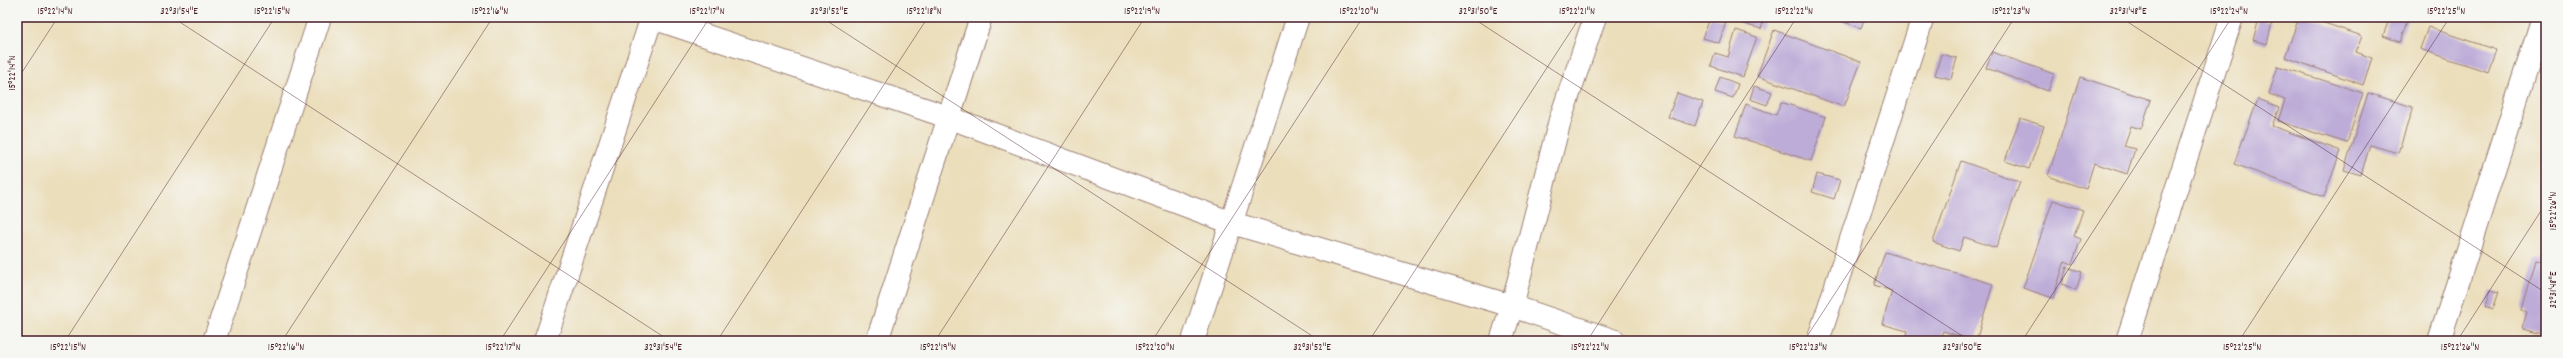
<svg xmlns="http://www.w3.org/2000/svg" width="2563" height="358" font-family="Dekko,sans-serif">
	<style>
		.building { fill: #bdacd8 }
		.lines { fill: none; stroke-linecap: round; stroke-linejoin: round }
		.minor-casing { stroke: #9a7e73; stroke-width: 24 }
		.minor { stroke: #fff; stroke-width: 22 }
		.ticks { fill: none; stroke: #4a1f2b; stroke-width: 1; stroke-opacity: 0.45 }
		.neatline { fill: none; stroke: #4a1f2b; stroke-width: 1.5 }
		.ticks-label { font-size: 10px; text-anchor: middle; fill: #4a1f2b }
	</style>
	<rect width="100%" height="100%" fill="#f6f6f2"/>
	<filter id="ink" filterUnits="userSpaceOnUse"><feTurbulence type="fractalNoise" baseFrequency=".025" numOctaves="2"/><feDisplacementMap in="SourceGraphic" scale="8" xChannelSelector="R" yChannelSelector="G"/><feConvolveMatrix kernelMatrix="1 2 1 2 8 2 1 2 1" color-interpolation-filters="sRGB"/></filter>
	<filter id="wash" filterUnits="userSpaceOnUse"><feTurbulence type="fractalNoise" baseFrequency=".012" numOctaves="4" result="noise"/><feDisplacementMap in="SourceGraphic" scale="16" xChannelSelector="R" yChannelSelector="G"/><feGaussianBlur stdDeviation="0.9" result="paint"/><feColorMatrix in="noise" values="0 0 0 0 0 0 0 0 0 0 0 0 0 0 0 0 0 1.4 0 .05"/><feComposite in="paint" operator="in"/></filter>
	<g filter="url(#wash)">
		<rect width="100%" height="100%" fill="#ebdebb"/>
		<g id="blocks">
			<path class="building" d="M 1710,17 L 1726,22 L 1719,43 L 1703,38 Z
				M 1742,17 L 1765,17 L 1761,29 L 1740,23 Z
				M 1830,17 L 1865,17 L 1861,28 Z
				M 2299,17 L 2307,17 L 2362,36 L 2356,52 L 2372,58 L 2363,85 L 2285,57 Z
				M 2390,17 L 2408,18 L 2400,42 L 2383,36 Z
				M 2259,19 L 2272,23 L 2267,44 L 2253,40 Z
				M 2428,27 L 2496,50 L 2488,72 L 2420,49 Z
				M 1736,30 L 1757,37 L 1743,77 L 1711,66 L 1715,53 L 1728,57 Z
				M 1774,30 L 1861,62 L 1844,107 L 1757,76 Z
				M 1992,52 L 2054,74 L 2048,91 L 1986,68 Z
				M 1941,54 L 1957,58 L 1951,79 L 1935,75 Z
				M 2278,66 L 2363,93 L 2347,143 L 2278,121 L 2285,100 L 2269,94 Z
				M 1720,77 L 1738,84 L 1733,98 L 1715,92 Z
				M 2080,77 L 2151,100 L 2141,129 L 2131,126 L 2124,146 L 2135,149 L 2127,174 L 2094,163 L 2086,189 L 2048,176 Z
				M 1754,86 L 1772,92 L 1767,105 L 1750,99 Z
				M 1677,93 L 1703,102 L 1695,126 L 1668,117 Z
				M 2368,93 L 2413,107 L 2398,153 L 2370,145 L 2361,175 L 2344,170 Z
				M 2258,99 L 2279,107 L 2272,126 L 2341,151 L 2324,197 L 2234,164 Z
				M 1781,102 L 1826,117 L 1811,161 L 1735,136 L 1746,104 L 1776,115 Z
				M 2020,118 L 2044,126 L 2029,169 L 2005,161 Z
				M 1961,161 L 2020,182 L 1996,248 L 1964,237 L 1959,251 L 1933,242 Z
				M 1817,174 L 1840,180 L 1834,199 L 1812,192 Z
				M 2053,200 L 2083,210 L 2074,236 L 2081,239 L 2072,264 L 2065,261 L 2053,298 L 2023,288 Z
				M 1885,252 L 1993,284 L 1976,341 L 1943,331 L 1940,341 L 1904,341 L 1907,331 L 1882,324 L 1892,291 L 1874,285 Z
				M 2536,260 L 2546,262 L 2546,319 L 2541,334 L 2522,329 L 2527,312 L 2522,310 Z
				M 2067,267 L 2082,272 L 2076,290 L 2062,284 Z
				M 2491,290 L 2499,292 L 2493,309 L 2486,306 Z"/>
		</g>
	</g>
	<g filter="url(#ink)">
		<use href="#blocks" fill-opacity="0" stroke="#9a7e73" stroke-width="1"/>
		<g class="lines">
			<defs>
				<path id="minor" d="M 650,17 L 948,117 L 1232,223 L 1512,306 L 1615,341
					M 214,341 L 320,17
					M 545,341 L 652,17
					M 877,341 L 981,17
					M 1193,341 L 1298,17
					M 1501,341 L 1512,306 L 1560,120 L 1595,17
					M 1818,341 L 1923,17
					M 2127,341 L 2232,17
					M 2439,341 L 2543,17"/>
			</defs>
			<use href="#minor" class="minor-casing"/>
			<use href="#minor" class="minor"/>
		</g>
	</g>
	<path class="ticks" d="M 172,17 L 670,341M 821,17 L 1320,341M 1471,17 L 1970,341M 2120,17 L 2546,293M 17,80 L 58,17M 17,339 L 21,341M 65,341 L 275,17M 282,341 L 493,17M 500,341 L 710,17M 717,341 L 928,17M 935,341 L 1145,17M 1152,341 L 1363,17M 1369,341 L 1580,17M 1587,341 L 1797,17M 1804,341 L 2015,17M 2022,341 L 2232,17M 2239,341 L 2450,17M 2457,341 L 2546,203"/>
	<rect width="2563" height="358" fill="none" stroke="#f6f6f2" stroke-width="44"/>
	<rect x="22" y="22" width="2519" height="314" class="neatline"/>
	<g class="ticks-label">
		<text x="55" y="14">15°22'14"N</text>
		<text x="179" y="14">32°31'54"E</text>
		<text x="272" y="14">15°22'15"N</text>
		<text x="490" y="14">15°22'16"N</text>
		<text x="707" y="14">15°22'17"N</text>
		<text x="829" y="14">32°31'52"E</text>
		<text x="924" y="14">15°22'18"N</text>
		<text x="1142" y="14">15°22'19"N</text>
		<text x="1359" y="14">15°22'20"N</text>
		<text x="1478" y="14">32°31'50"E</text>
		<text x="1577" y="14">15°22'21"N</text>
		<text x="1794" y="14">15°22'22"N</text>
		<text x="2011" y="14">15°22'23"N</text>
		<text x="2128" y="14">32°31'48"E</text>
		<text x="2229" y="14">15°22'24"N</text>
		<text x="2446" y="14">15°22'25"N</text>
		<text transform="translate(11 73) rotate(-90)" y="4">15°22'14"N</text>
		<text transform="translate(2552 211) rotate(-90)" y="4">15°22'26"N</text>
		<text transform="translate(2552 290) rotate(-90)" y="4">32°31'48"E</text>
		<text x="68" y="350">15°22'15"N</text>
		<text x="286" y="350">15°22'16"N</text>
		<text x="503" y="350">15°22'17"N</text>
		<text x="663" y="350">32°31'54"E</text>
		<text x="938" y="350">15°22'19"N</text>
		<text x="1155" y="350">15°22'20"N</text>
		<text x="1312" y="350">32°31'52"E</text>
		<text x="1590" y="350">15°22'22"N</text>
		<text x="1808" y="350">15°22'23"N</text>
		<text x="1962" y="350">32°31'50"E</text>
		<text x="2242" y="350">15°22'25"N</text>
		<text x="2460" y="350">15°22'26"N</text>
	</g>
</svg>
